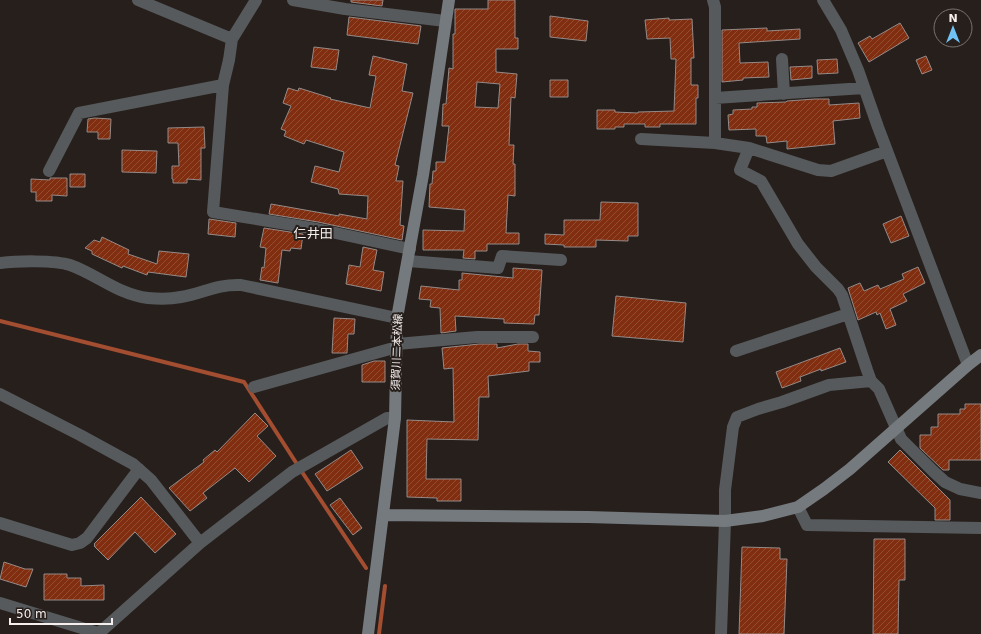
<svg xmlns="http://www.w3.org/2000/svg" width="981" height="634" font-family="'DejaVu Sans','Noto Sans JP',sans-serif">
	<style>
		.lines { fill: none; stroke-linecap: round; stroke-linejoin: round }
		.stream { stroke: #a34d31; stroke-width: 4 }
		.building { fill: url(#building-hatch); stroke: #958a87; fill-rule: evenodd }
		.street { stroke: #565a5c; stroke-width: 12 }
		.secondary { stroke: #747a7e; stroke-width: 12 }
		.labels { text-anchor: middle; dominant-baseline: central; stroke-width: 4; stroke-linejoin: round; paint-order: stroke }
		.street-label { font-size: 11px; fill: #f5f0ee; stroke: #271f1c }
		.quarter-label { font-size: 13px; fill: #f5f0ee; stroke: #271f1c }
	</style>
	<defs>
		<pattern id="building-hatch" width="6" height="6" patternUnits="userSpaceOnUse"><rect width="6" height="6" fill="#812e10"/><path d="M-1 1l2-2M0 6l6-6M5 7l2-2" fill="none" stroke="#934d33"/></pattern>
	</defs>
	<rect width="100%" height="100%" fill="#271f1c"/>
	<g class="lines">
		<path class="stream" d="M 0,321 L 244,382 L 304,475 L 366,568
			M 379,634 L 385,586"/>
	</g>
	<path class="building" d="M 351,0 L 383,0 L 382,6 L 351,2 Z
		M 488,0 L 515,0 L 515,38 L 518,38 L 518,49 L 496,49 L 496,72 L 517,74 L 515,98 L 511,97 L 509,145 L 514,145 L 513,164 L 515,164 L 515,196 L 508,195 L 506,233 L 519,233 L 519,244 L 487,244 L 487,251 L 475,251 L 475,259 L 463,258 L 464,250 L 423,250 L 423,230 L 464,231 L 465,210 L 429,207 L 430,184 L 432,184 L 433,171 L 436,171 L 436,162 L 445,162 L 449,126 L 442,126 L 443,104 L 446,104 L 449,68 L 453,69 L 453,34 L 455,34 L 455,9 L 488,9 ZM 477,82 L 500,84 L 498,108 L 475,107 Z
		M 550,16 L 588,21 L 586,41 L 550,37 Z
		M 349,17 L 421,26 L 418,44 L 347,35 Z
		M 669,18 L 669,20 L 692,19 L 694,58 L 691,58 L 691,85 L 698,85 L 698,98 L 696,98 L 696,124 L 660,124 L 660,127 L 645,127 L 645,124 L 624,124 L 624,127 L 615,127 L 615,129 L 597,129 L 597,110 L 615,110 L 615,112 L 638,113 L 638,112 L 674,111 L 676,59 L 671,59 L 670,38 L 647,39 L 645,20 Z
		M 900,23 L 909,38 L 869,62 L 858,43 L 870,36 L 872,39 Z
		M 767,28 L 767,31 L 800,29 L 800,39 L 739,43 L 740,63 L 768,62 L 769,77 L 743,78 L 743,80 L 722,82 L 722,30 Z
		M 314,47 L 339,50 L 336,70 L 311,67 Z
		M 373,56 L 407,64 L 402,91 L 413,93 L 395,165 L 399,166 L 396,181 L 403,181 L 400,225 L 404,226 L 402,240 L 318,222 L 269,214 L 271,204 L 339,216 L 339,214 L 367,219 L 368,196 L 339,194 L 338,189 L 311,182 L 315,166 L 339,172 L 344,152 L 306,140 L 304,144 L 284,136 L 286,131 L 281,129 L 291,106 L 283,103 L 288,88 L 298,91 L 299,88 L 331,98 L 330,99 L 370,108 L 376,76 L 369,75 Z
		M 926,56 L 932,70 L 922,74 L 916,60 Z
		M 837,59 L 838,73 L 818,74 L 817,60 Z
		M 812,66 L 812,78 L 791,80 L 790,67 Z
		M 550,80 L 568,80 L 568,97 L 550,97 Z
		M 815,99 L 829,99 L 829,105 L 859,103 L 860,118 L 833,121 L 835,144 L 787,149 L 787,141 L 767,143 L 766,136 L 756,136 L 756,129 L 729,130 L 728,115 L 733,114 L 733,110 L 752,109 L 752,107 L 757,107 L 757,103 L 786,102 L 787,101 Z
		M 95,118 L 111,119 L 110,139 L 98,139 L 98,132 L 87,132 L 88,119 Z
		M 204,127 L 205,148 L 201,148 L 201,180 L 187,179 L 187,183 L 173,183 L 173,179 L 172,179 L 172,166 L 179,166 L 178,143 L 168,143 L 168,128 Z
		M 122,150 L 157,151 L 156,173 L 122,172 Z
		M 70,174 L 85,174 L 85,187 L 70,187 Z
		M 50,178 L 67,178 L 67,196 L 52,195 L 52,201 L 36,201 L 36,192 L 31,192 L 31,179 L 50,180 Z
		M 601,202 L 638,203 L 638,236 L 628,236 L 628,241 L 596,240 L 596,247 L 564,247 L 564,245 L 545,244 L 545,234 L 564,235 L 564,220 L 600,220 Z
		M 901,216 L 909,236 L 891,243 L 883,224 Z
		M 209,219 L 236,223 L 235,237 L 208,234 Z
		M 264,228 L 303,234 L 301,249 L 291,248 L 290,251 L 282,250 L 278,283 L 260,280 L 262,267 L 264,268 L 266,248 L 260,247 Z
		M 102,237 L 129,250 L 128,254 L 157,264 L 159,251 L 189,254 L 186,277 L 148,272 L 147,275 L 123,266 L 122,268 L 92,254 L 92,251 L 85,248 L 94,240 L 100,242 Z
		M 363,247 L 377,250 L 373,270 L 384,272 L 381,291 L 346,284 L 349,265 L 360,267 Z
		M 918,267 L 925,283 L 903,294 L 907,301 L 890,309 L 896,325 L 886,329 L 880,313 L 877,315 L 876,312 L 858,320 L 848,288 L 860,283 L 864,291 L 878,285 L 880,289 L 904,279 L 902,274 Z
		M 513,268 L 542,270 L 539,315 L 535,315 L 534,324 L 504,323 L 504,319 L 455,316 L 456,331 L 441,333 L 440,308 L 430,307 L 431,300 L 419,299 L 421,286 L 459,290 L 459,280 L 462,280 L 462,273 L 513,278 Z
		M 616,296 L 686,303 L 683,342 L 612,336 Z
		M 334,318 L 355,319 L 354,334 L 348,334 L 347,353 L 332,353 Z
		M 479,344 L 497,344 L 497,348 L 518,344 L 528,344 L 528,351 L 540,352 L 540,362 L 529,362 L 529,371 L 488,376 L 489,397 L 479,397 L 478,440 L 427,439 L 426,479 L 461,479 L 461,501 L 437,501 L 437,498 L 407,497 L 407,420 L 454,422 L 453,368 L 444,369 L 442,348 Z
		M 840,348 L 846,362 L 821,371 L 821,369 L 800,377 L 801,381 L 782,388 L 776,372 Z
		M 374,361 L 385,361 L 385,382 L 362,382 L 362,365 Z
		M 965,404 L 981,404 L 981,460 L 949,460 L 949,470 L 943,470 L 920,448 L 920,435 L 931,435 L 931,427 L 938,427 L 938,414 L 960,414 L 960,409 L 965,409 Z
		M 255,413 L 268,426 L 257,436 L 276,456 L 249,482 L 235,468 L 203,493 L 207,498 L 190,511 L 169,488 L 204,462 L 203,460 L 215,450 L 217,452 Z
		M 351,450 L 363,468 L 327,491 L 315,474 Z
		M 900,450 L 950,500 L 950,520 L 935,520 L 935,508 L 888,462 Z
		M 141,497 L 176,534 L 155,553 L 135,532 L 108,560 L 94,546 L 95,545 L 94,544 Z
		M 340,498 L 362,528 L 353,535 L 330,505 Z
		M 874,539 L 905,539 L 905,580 L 899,580 L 898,634 L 873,634 Z
		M 742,547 L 780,548 L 780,559 L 787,559 L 784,634 L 739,634 Z
		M 4,562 L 25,569 L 33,569 L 26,587 L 0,579 Z
		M 44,574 L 67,574 L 67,578 L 81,578 L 81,586 L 104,585 L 104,600 L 44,600 Z"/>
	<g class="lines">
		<path class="street" d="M 138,0 L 232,39 L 256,0
			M 293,0 L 345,9 L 445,21
			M 713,0 L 715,7 L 715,143
			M 823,0 L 841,30 L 858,70 L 878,127 L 968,365
			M 782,59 L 784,94
			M 223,85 L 213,212 L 317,229 L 410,249
			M 715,98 L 864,88
			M 641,139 L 715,143 L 749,148 L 818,170 L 831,171 L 887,151
			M 749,148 L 740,170 L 761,181 L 798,244 L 816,267 L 838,289 L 842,295 L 867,370 L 871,381 L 879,389 L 901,439 L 933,471 L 945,482 L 960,489 L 981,493
			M 49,171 L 79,113 L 223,85 L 229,60 L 232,39
			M 408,261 L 498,268 L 502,256 L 561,260
			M 0,263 C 16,261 55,260 70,265 C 96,274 119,295 148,298 C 159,299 171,299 181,297 C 204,293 216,284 241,285 L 397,318
			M 397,344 L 477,337 L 533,337
			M 736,351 L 848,314
			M 254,387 L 397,347
			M 0,394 L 80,435 L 133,464 L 151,480 L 200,543
			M 798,507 L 807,525 L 981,528
			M 0,523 L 72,545 L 80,543 L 87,538 L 139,469
			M 0,603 L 98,633
			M 98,634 L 200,543 L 292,472 L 387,418 L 395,418
			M 721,634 L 725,521 L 725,490 L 733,427 L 737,417 L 758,409 L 782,402 L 829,385 L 871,381"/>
		<path class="secondary" d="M 383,515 L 588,517 L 725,521 L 763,516 L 798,507 L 824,489 L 850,469 L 968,365 L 981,355
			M 368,634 L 395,418 L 397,318 L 423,175 L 449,0"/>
	</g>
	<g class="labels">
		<g class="street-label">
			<text transform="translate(397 352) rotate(-88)">須賀川二本松線</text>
		</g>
		<g class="quarter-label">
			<text x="313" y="233">仁井田</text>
		</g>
	</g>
	<g transform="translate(953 28)"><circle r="19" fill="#271f1c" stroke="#797370"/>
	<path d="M0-3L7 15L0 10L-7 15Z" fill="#70c2f4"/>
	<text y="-6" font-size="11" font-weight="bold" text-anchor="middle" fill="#f5f0ee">N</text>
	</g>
	<path d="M10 618v6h102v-6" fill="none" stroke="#f5f0ee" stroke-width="2"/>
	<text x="16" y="618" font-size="12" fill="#f5f0ee" stroke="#271f1c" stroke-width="3" paint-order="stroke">50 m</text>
</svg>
